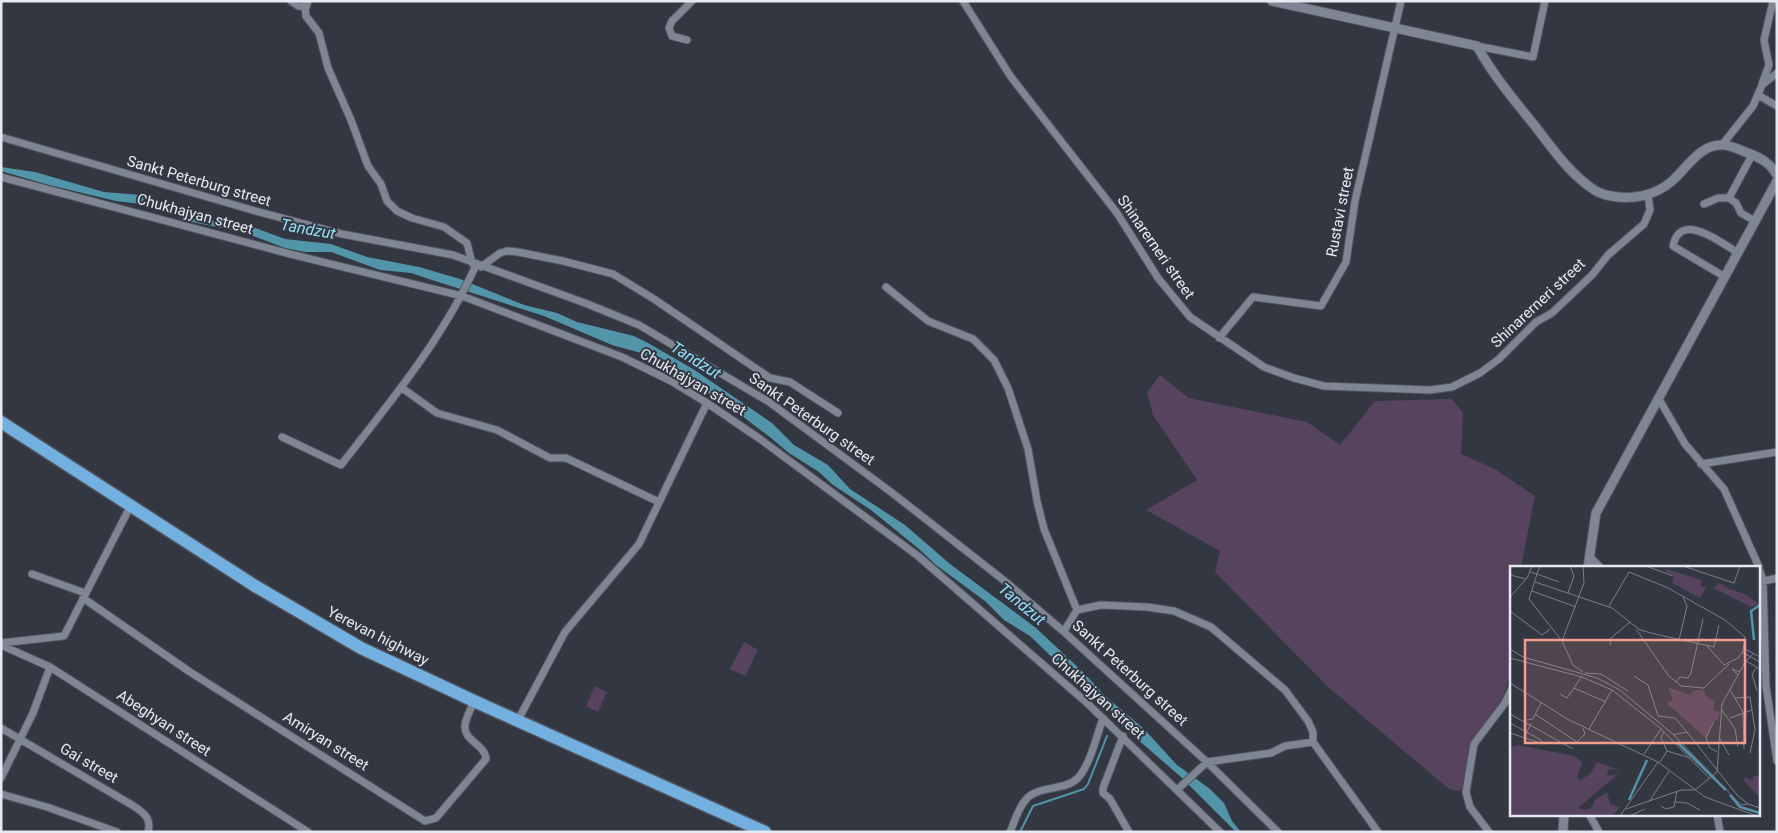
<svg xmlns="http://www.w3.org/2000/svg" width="1778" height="833" font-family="Roboto,sans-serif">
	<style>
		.green { fill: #56435d }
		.water { fill: #5295a8 }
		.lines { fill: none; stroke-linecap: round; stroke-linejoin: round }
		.stream { stroke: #5295a8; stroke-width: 2 }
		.street-casing { stroke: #4f535d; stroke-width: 9 }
		.secondary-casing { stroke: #4f535d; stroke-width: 11 }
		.highway-casing { stroke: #4f535d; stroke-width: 15 }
		.street { stroke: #7f8592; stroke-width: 7 }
		.secondary { stroke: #7f8592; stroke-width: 9 }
		.highway { stroke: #73afdf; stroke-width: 12 }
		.labels { text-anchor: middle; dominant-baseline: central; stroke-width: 4; stroke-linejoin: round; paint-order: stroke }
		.street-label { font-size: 15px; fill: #e6e9f0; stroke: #333742 }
		.water-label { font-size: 16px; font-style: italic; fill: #92e0f8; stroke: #333742 }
		.inset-river { fill: none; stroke: #5295a8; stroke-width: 2.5 }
		.inset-road { fill: none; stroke: #7b7e88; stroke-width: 1 }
		.view { fill: #f49d8c; fill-opacity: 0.15; stroke: #f49d8c; stroke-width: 2.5 }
		.inset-edge { fill: none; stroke: #e6e9f0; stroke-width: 2.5 }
	</style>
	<rect width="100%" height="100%" fill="#333742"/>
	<path class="green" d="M 1160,375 L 1189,398 L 1307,422 L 1340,445 L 1375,401 L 1452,399 L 1463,413 L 1461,454 L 1495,469 L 1535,496 L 1521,567 L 1512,567 L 1512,669 L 1502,701 L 1470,744 L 1464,789 L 1457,791 L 1449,789 L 1328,687 L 1215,572 L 1220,551 L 1146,510 L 1197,480 L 1153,415 L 1147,393 Z
		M 744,642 L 758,650 L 745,676 L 730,669 Z
		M 595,686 L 607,692 L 598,712 L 586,706 Z"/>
	<path class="water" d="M 1,167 L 35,172 L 104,192 L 141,195 L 217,222 L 253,227 L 285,239 L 331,244 L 367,257 L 419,267 L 460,279 L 524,305 L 557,313 L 577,322 L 634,336 L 648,343 L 693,369 L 772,423 L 794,445 L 828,465 L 850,489 L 905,525 L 950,564 L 1036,628 L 1084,673 L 1104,695 L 1144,729 L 1177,765 L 1210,789 L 1224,803 L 1232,821 L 1241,832 L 1236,832 L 1181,777 L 1129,732 L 1120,724 L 1113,712 L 1093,697 L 1030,636 L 1004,620 L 985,601 L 936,565 L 919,549 L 871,510 L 833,485 L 819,472 L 789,453 L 771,438 L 720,399 L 688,383 L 673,372 L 653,363 L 641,353 L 612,345 L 544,316 L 429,279 L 411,273 L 380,270 L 331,252 L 305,252 L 285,248 L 243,232 L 192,222 L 150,205 L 116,201 L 49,185 L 1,171 Z"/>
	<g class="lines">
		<path class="stream" d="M 1020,832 L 1033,806 L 1084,789 L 1088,784 L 1107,736"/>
		<defs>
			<path id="street" d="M 291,1 L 298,6 L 305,7 L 306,16 L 319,33 L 328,68 L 351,120 L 368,166 L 381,184 L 387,201 L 397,211 L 412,218 L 444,227 L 467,243 L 472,263
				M 963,1 L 1011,77 L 1117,213 L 1158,278 L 1190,317 L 1264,367 L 1294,378 L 1324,386 L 1430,390 L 1452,387 L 1480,373 L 1499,359 L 1536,322 L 1552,313 L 1592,275 L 1608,255 L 1644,224 L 1650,210 L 1648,195
				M 687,40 L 672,36 L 669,28 L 672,21 L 692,1
				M 1477,46 L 1533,57 L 1545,1
				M 1762,84 L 1769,65 L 1764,40 L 1773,1
				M 1758,95 L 1777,106
				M 1,137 L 252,210 L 342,234 L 453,255 L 585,303 L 639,325 L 769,402 L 891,492 L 1006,582 L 1063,631 L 1207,762 L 1278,832
				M 1722,145 L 1753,106 L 1762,85 L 1777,73
				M 1,177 L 290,254 L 462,296 L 622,357 L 671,381 L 707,403 L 760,439 L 918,556 L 1086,702 L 1220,832
				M 1729,198 L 1752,155
				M 1704,204 L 1718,198 L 1729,198 L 1736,203 L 1741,213 L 1755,221
				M 481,267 L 500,253 L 507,251 L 518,252 L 563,261 L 613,274 L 654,299 L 770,378 L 790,382 L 838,413
				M 1725,277 L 1673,246 C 1680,210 1722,243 1738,253
				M 886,287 L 928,321 L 973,339 L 994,360 L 1008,388 L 1028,449 L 1037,501 L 1044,529 L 1077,610
				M 1219,338 L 1253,297 L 1321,306 L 1346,262 L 1355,201 L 1401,1
				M 402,388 L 437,413 L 497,430 L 550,458 L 566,458 L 659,502
				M 1659,399 L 1685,444 L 1724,489 L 1759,567
				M 282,437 L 341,465 C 390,402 443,339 476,265
				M 1701,464 L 1777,452
				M 1589,556 L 1600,567
				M 1759,569 L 1763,580 L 1766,686 L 1777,761
				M 32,574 L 85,593
				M 1760,582 L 1777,578
				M 83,598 L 190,672 L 425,821 L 436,818 L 486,759 C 485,744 463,741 465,725 C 466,717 471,709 474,701
				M 1064,631 L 1077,610 L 1101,605 L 1147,607 L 1174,611 L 1211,627 L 1285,690 L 1308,721 L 1313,732 L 1313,742
				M 1,643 L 64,636 L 131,505
				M 1,645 L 50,667 L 308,832
				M 518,720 L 565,632 L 639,544 L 707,403
				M 1,728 L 132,805 C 143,812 152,818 148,832
				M 1123,736 L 1103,788 L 1103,793 L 1110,799 L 1129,832
				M 1,778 L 33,713 L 50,667
				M 1178,789 L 1207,762 L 1271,753 L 1285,746 L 1313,742 L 1378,832
				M 1,794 L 47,807 L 117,832
				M 1589,814 L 1599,832
				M 1717,814 L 1720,832
				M 1010,832 C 1015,821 1020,802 1031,795 C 1044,786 1066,790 1078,778 C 1090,765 1097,735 1103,718
				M 1489,832 L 1470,807 L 1466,792 L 1474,744 L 1505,703 L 1512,688"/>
			<path id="secondary" d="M 1272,1 L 1477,46 C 1493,75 1514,100 1535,126 C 1552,148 1570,174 1593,189 C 1598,193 1606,195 1611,196 C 1632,200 1655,196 1672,181 C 1687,168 1700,144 1722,145 C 1731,145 1740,150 1748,153 C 1761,158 1770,163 1777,175
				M 305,7 L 307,1
				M 1588,567 L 1596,513 L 1777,181
				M 1563,832 L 1564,814"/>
			<path id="highway" d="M 1,422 L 255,586 L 361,648 L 474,701 L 765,832"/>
		</defs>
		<use href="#street" class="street-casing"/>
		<use href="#secondary" class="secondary-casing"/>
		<use href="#highway" class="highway-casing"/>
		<use href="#street" class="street"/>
		<use href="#secondary" class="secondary"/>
		<use href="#highway" class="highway"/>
	</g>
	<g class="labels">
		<g class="street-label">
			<text transform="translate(199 181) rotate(16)">Sankt Peterburg street</text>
			<text transform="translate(1340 212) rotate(-79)">Rustavi street</text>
			<text transform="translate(195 214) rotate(15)">Chukhajyan street</text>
			<text transform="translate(1156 247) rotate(55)">Shinarerneri street</text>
			<text transform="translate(1538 303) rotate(-43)">Shinarerneri street</text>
			<text transform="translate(693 382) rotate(30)">Chukhajyan street</text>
			<text transform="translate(812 419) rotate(35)">Sankt Peterburg street</text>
			<text transform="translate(378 636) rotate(27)">Yerevan highway</text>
			<text transform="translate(1130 673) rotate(42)">Sankt Peterburg street</text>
			<text transform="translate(1098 696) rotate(42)">Chukhajyan street</text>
			<text transform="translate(164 723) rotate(33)">Abeghyan street</text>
			<text transform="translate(326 741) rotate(32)">Amiryan street</text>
			<text transform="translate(89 763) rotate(30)">Gai street</text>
		</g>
		<g class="water-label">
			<text transform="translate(308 229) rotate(10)">Tandzut</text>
			<text transform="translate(696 360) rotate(32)">Tandzut</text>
			<text transform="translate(1022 604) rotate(40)">Tandzut</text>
		</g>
	</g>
	<g transform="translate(1510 566)">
		<rect width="250" height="250" fill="#333742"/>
		<path d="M 156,3 L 192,14 L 191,20 L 196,22 L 190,32 L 162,17 L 164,10 L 156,6 ZM 209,17 L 219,22 L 218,25 L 220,23 L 234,28 L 250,38 L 241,41 L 203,22 ZM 158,121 L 180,129 L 185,124 L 194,124 L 196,130 L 205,136 L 203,144 L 210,146 L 208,155 L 203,154 L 196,172 L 156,137 L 163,134 ZM 7,179 L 65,190 L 72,197 L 67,211 L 70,214 L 80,208 L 87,196 L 109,204 L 99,203 L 97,210 L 108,208 L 68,242 L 76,244 L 82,241 L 85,234 L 97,226 L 100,238 L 110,241 L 102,250 L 0,250 L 0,181 ZM 248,205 L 250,208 L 250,232 L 234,215 L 235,211 L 244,215 L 242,211 L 249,209 Z" fill="#56435d"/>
		<path class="inset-river" d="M 244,74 L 241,45 L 250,39M 167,176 L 216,224M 220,229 L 230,241 L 250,247M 119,234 L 137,194"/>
		<path class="inset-road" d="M 136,0 L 163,10M 173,0 L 224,17 L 230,0M 20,6 L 27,8 L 30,0M 0,9 L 16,13M 25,16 L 102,42 L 130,64 L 149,69 L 204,81 L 209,59M 49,16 L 27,8 L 19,33 L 52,75 L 63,99 L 73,106M 22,25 L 66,41M 58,27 L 64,10 L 60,0M 0,31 L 17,12 L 22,0M 99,40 L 119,6 L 158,22 L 215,54 L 235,71 L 233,85M 0,45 L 32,69 L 40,63M 126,63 L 158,109 L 171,120 L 194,122 L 219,98M 169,74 L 177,40 L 173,31M 52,75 L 74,17 L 73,0M 100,79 L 101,72 L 120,56M 197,80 L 214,99 L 228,92 L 235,83 L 250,91M 0,83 L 13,91 L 87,112 L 110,124 L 164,169 L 231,239 L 238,238M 232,86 L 250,96M 0,92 L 72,111 L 102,124 L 149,161 L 200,213M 236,95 L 250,103M 247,101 L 242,108 L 247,125M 75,107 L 91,108 L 118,125M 228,109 L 222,103 L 230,106M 124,110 L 138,119 L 148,150M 166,116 L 170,111 L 178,112 L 181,107 L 193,53M 0,117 L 59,154 L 148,196 L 195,231 L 247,250M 64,122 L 96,136M 220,124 L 233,146 L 234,183M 50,128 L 57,132 L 72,110M 225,132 L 240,131 L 245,164 L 240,187M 212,144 L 225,163 L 228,181M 0,148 L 63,183M 25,148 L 67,176 L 75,168 L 73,162M 148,150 L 165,152 L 177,166M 220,152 L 242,144M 17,154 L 23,153 L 31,137M 204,155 L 196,172 L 200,182 L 207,186M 0,157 L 31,174 L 33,178M 79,163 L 102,124M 0,167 L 33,178M 163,169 L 177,166 L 227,229 L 238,238 L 250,242M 209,171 L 219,189M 14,172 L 21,157M 157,185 L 180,192M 134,188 L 151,163M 150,196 L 157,185 L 151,172 L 154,165M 139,236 L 159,205M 165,236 L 177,237 L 190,244M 151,240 L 156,243 L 164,241 L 167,225M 116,243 L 171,224 L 185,224 L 207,206 L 212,138 L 235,96 L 244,87M 110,250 L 148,196M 120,250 L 135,243"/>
		<path class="view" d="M 15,74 L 235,74 L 235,177 L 15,177 Z"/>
		<rect width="250" height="250" class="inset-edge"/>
	</g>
	<rect width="1778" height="833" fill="none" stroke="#e6e9f0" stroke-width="5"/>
</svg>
